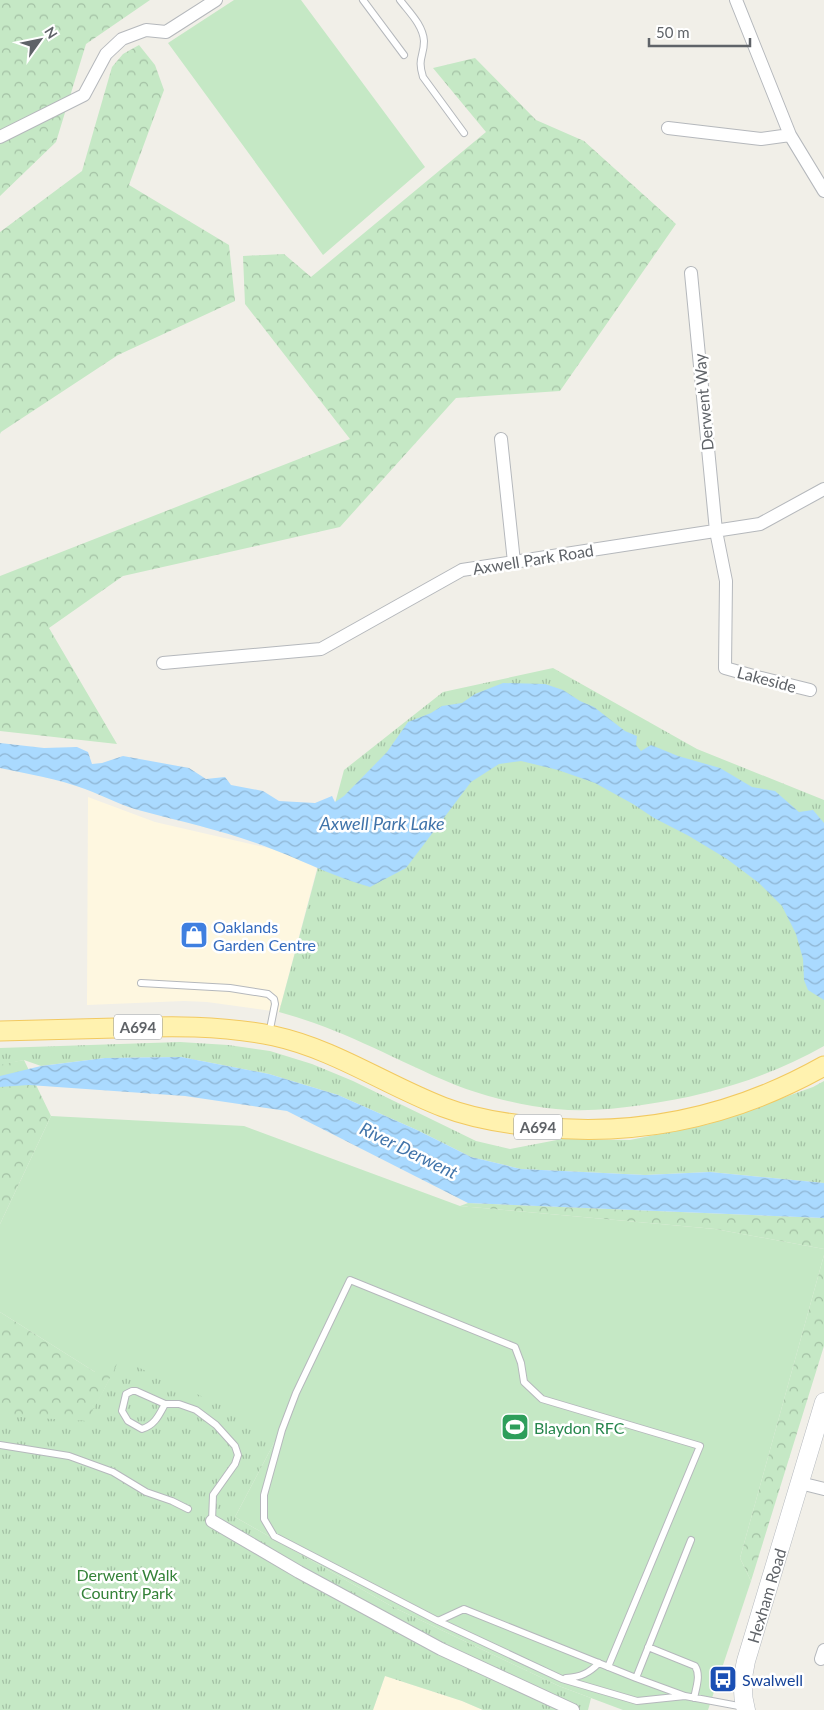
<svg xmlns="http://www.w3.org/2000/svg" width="824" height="1710" font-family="Lato,sans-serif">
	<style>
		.commercial { fill: #fef7e0 }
		.green { fill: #c5e8c5 }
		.forest { fill: url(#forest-crowns) }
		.park { fill: url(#park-tufts) }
		.water { fill: url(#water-waves) }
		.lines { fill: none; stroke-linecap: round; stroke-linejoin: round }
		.lane-casing { stroke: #b5b8bc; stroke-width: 8 }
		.street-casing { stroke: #b5b8bc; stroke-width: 14 }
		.secondary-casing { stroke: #b6babf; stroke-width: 19 }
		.primary-casing { stroke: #f2c960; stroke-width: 21 }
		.lane { stroke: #fff; stroke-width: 6 }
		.street { stroke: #fff; stroke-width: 12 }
		.secondary { stroke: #fff; stroke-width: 18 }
		.primary { stroke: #fff2af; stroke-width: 19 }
		.labels { text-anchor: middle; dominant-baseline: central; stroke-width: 5; stroke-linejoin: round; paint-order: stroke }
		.shield { fill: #fff; stroke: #8f9295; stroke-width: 1 }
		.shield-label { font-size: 15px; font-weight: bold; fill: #5f6368 }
		.street-label { font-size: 16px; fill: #5f6368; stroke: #fff }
		.shop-label { font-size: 16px; fill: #366cbe; stroke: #fff; text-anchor: start }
		.leisure-label { font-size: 16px; fill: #27864d; stroke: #fff; text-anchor: start }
		.park-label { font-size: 16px; fill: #348238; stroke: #fff }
		.transit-label { font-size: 16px; fill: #164399; stroke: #fff; text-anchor: start }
		.water-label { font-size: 18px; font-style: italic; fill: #4174aa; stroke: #fff }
	</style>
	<defs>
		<pattern id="forest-crowns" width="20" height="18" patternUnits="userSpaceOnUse" patternTransform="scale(1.25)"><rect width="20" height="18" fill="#c5e8c5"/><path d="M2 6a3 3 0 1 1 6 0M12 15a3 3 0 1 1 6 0" fill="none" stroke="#a3c0a4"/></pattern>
		<pattern id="park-tufts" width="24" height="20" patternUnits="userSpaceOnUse" patternTransform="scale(1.25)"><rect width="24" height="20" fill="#c5e8c5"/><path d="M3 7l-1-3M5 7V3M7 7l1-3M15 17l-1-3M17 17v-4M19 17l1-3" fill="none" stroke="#a3c0a4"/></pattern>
		<pattern id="water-waves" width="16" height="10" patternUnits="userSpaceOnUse" patternTransform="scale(1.25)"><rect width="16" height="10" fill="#aadaff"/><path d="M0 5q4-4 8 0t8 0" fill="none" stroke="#8eb4d2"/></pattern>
	</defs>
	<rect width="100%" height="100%" fill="#f1efe8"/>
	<path class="commercial" d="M 88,797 L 155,822 L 277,850 L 317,868 L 279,1012 L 207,1002 L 184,1001 L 87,1005 Z
		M 385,1676 L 462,1701 L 483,1710 L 373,1710 Z"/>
	<path class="green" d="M 234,0 L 301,0 L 425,167 L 323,255 L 168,43 Z
		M 51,1116 L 244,1126 L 460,1206 L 715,1229 L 824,1249 L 824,1255 L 740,1558 L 751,1581 L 708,1710 L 623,1710 L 559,1686 L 393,1607 L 235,1517 L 274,1443 L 95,1372 L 0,1312 L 0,1224 Z"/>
	<path class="forest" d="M 0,0 L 150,0 L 86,44 L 56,142 L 0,196 Z
		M 139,45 L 155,65 L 164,90 L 129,185 L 229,245 L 235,301 L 118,355 L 1,432 L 0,434 L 0,232 L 82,171 L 112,67 L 123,54 Z
		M 475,58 L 536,120 L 584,141 L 676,224 L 560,391 L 456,398 L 340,527 L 123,576 L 49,628 L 117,744 L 0,731 L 0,576 L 350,439 L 245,304 L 243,256 L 284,254 L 311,277 L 486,132 L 433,68 Z
		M 24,1060 L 51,1116 L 0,1224 L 0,1064 Z
		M 468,1203 L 824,1218 L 824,1249 L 715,1229 L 460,1206 Z
		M 824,1255 L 824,1346 L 751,1581 L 740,1558 Z
		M 0,1312 L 95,1372 L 120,1359 L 94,1409 L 131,1439 L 0,1434 Z"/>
	<path class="park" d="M 553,668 L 697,749 L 824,800 L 824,1046 C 767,1078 707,1096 642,1105 C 614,1109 584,1112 556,1109 C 523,1106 483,1096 453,1084 C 393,1059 343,1029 279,1012 L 344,770 L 443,692 Z
		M 180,1042 L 228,1045 L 270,1051 L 312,1064 L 353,1081 L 476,1141 L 510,1149 L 562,1139 L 630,1140 L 709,1124 L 813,1087 L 824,1081 L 824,1183 L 710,1172 L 645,1175 L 521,1169 L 471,1157 L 417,1130 L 338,1095 L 269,1074 L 181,1057 L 105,1058 L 41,1066 L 24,1060 L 0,1065 L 0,1048 Z
		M 120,1359 L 234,1411 L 274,1443 L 235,1517 L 393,1607 L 559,1686 L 591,1698 L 588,1710 L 483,1710 L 462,1701 L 385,1676 L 373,1710 L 0,1710 L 0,1409 L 4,1416 L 87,1421 Z"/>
	<path class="water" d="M 503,683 L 545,684 L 563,690 L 580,701 L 594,707 L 625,731 L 637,736 L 636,745 L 641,751 L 651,745 L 678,756 L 720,768 L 752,787 L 775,791 L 799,812 L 813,810 L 824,823 L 824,1000 L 808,990 L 804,980 L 803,959 L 796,934 L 782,906 L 759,883 L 727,859 L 689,836 L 654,818 L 633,804 L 595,783 L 558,770 L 521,761 L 499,764 L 471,782 L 406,868 L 370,887 C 337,878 308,863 277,851 C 233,833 187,823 142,811 C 122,806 104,796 85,789 C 58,779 29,774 0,768 L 0,743 L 44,748 L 77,747 L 88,752 L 92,764 L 102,763 L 123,756 L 189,768 L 206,779 L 225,777 L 231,785 L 263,791 L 279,801 L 315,803 L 332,796 L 335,802 L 344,796 L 387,752 L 408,722 L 431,713 L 442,706 L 462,703 L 475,694 Z
		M 181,1057 L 269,1074 L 338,1095 L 417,1130 L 471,1157 L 521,1169 L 645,1175 L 710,1172 L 824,1183 L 824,1218 L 468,1203 L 287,1111 L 185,1096 L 29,1085 L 0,1087 L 0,1076 L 41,1066 L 105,1058 Z"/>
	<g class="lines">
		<defs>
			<path id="lane" d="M 363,0 L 404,55
				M 400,0 C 409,12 423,25 424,41 C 424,57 417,58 423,77 L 464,133
				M 141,983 L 230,988 L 268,994 L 274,999 L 275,1004 L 269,1034
				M 165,1404 C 159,1415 155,1425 142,1429 L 128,1421 L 122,1411 L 126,1394 L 132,1391 L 136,1391 L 165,1404 L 179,1404 L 196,1410 L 216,1425 L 235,1446 L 238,1455 L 235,1464 L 213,1495 L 212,1521
				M 0,1445 L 69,1456 L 113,1472 L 146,1492 L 172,1501 L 188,1509
				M 691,1540 L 636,1678 L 685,1696 L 744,1707
				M 438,1621 L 562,1679 L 637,1701 L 685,1696
				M 648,1647 L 695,1666 C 701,1675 696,1688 694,1698
				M 608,1667 L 700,1446 L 542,1399 L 524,1382 L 521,1363 L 515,1347 L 350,1280 L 296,1393 L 282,1430 L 264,1495 L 264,1519 L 274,1536 L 438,1621 L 464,1609 L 636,1678
				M 566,1678 C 581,1677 589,1673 599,1663"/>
			<path id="street" d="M 736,0 L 790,135 L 824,191
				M 668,128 L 761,139 L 790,135
				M 0,137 L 84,95 L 106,54 L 122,39 L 146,30 L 166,32 L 216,0
				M 691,273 L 716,531 L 726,581 L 725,668 L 757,677 L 810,690
				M 501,439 L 514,562
				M 163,663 L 321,649 L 462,570 L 760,524 L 824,489
				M 800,1483 L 824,1489
				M 212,1521 L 299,1572 L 441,1649 L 573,1710
				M 821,1659 L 824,1650"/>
			<g id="secondary">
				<path id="s1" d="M 746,1710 C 741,1693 742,1678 746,1661 L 824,1402"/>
			</g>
			<path id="primary" d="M 0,1031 C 39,1030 77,1029 116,1028 C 169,1026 221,1025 274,1036 C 334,1049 386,1085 443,1107 C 474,1119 507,1124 540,1127 C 641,1137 735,1116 824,1066"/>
		</defs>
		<use href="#lane" class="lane-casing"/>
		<use href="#street" class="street-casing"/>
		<use href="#secondary" class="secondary-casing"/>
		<use href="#primary" class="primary-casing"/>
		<use href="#lane" class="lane"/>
		<use href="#street" class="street"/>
		<use href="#secondary" class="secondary"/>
		<use href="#primary" class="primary"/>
	</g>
	<defs>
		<symbol id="shop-square" viewBox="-11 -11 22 22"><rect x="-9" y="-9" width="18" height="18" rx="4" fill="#3f7fe0" stroke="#fff"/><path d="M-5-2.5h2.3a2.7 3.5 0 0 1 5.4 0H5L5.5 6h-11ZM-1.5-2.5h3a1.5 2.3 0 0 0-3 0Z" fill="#fff"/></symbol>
		<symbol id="stadium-square" viewBox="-11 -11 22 22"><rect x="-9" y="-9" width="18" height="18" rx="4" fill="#2e9e5b" stroke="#fff"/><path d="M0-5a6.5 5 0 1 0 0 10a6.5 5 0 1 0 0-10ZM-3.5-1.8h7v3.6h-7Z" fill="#fff"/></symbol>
		<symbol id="bus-square" viewBox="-11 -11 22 22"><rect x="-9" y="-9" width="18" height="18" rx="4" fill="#1a4fb4" stroke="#fff"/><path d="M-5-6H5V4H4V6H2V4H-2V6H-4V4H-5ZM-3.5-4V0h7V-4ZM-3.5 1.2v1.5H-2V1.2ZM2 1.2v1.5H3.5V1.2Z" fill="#fff"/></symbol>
	</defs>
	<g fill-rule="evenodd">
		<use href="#shop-square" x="178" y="919" width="32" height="32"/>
		<use href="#stadium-square" x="499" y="1411" width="32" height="32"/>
		<use href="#bus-square" x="707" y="1663" width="32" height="32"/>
	</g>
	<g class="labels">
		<g class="shield">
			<rect x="114" y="1014.5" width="48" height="25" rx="4"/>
			<rect x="514" y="1114.5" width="48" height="25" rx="4"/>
		</g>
		<g class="shield-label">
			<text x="138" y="1027">A694</text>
			<text x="538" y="1127">A694</text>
		</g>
		<g class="street-label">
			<text transform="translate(703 402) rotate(-95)">Derwent Way</text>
			<text transform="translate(533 559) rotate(-9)">Axwell Park Road</text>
			<text transform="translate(767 679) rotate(15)">Lakeside</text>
			<text stroke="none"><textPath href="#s1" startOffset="118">Hexham Road</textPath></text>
		</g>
		<g class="shop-label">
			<text x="213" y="926">Oaklands<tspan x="213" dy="18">Garden Centre</tspan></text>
		</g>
		<g class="leisure-label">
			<text x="534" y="1427">Blaydon RFC</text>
		</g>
		<g class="park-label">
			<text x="127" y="1574">Derwent Walk<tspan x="127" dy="18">Country Park</tspan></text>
		</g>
		<g class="transit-label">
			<text x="742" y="1679">Swalwell</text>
		</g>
		<g class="water-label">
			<text x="382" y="823">Axwell Park Lake</text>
			<text transform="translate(409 1150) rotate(26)">River Derwent</text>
		</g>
	</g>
	<g transform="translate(40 40) rotate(57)" stroke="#ffffff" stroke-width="4" paint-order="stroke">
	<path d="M0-4L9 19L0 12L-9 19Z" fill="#5f6368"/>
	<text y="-8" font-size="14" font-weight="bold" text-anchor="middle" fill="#5f6368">N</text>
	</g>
	<path d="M649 38v8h101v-8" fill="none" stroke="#5f6368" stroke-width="2.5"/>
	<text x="656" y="38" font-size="15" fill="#5f6368" stroke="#ffffff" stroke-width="4" paint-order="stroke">50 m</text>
</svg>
